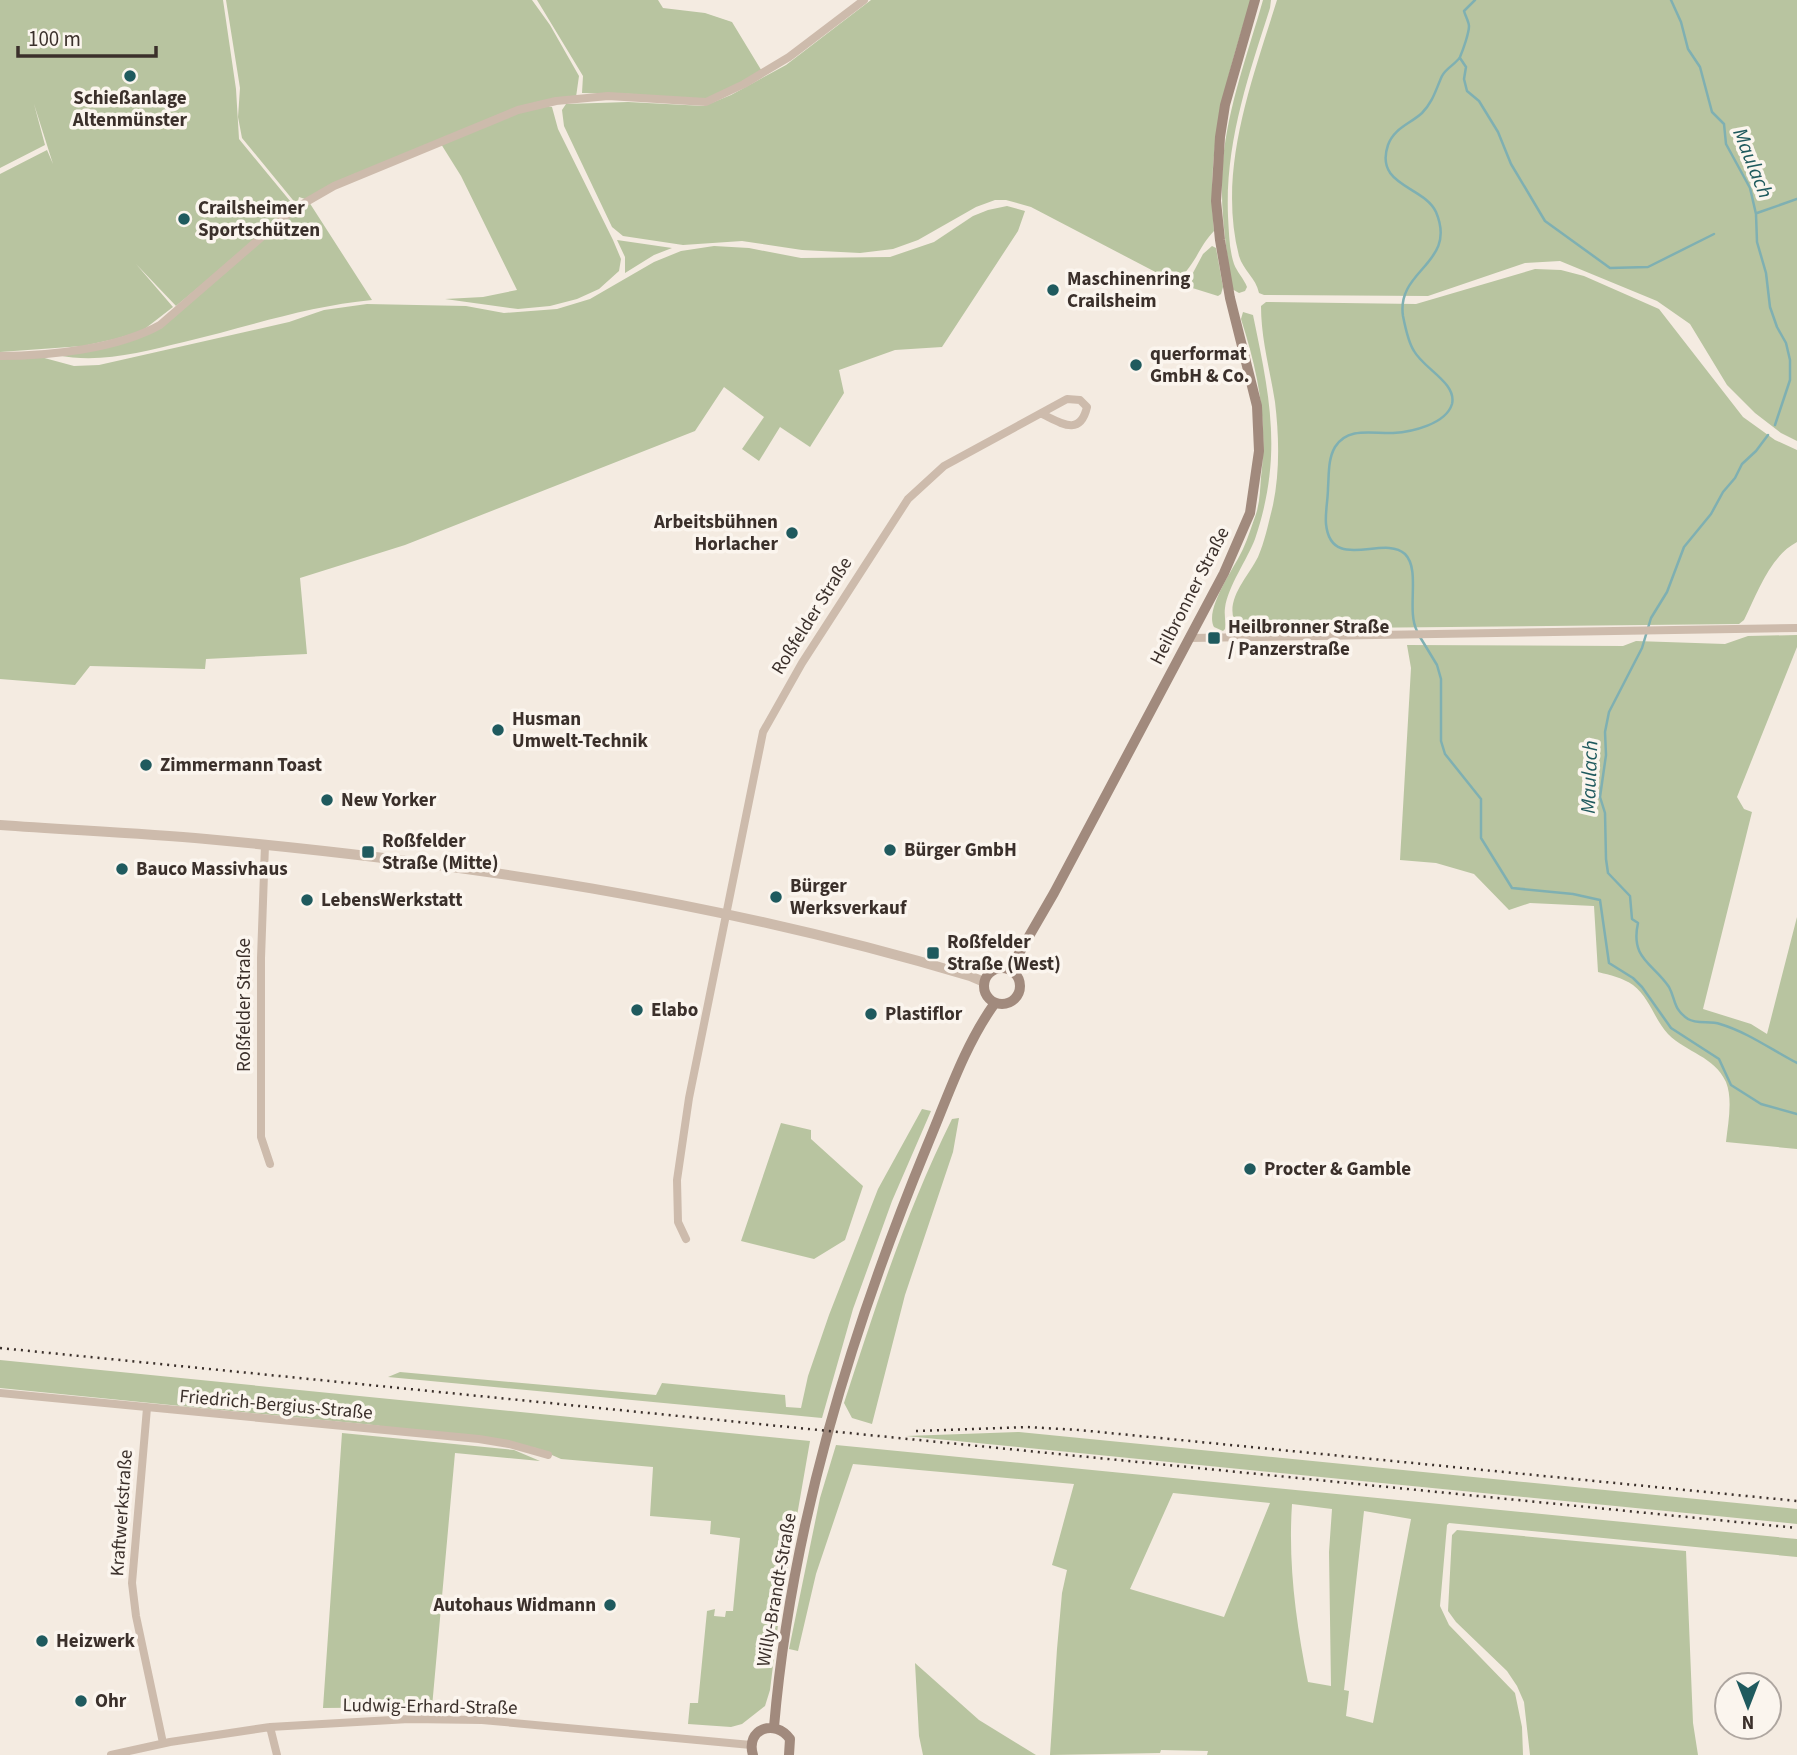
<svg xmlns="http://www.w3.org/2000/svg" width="1797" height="1755" font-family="'Source Sans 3',sans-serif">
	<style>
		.green { fill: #b8c4a0; fill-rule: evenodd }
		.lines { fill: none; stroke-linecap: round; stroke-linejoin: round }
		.stream { stroke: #7fb0b2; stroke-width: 2.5 }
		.minor { stroke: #cdbbac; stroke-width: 8 }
		.tertiary { stroke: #cdbbac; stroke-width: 10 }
		.secondary { stroke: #a18a7d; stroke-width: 10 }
		.rail { stroke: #3b302b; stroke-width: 2.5; stroke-dasharray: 2 5; stroke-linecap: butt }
		.poi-dot { fill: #1f5a5e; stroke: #fbf5ee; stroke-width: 2.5 }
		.labels { text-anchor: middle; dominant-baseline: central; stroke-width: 7; stroke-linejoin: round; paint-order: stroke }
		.poi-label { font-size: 19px; font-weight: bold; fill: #3b302b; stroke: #fbf5ee; text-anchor: start }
		.street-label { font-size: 19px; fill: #3b302b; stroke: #fbf5ee }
		.water-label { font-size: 21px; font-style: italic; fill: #1f5a5e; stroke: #fbf5ee }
	</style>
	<rect width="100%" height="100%" fill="#f4ebe1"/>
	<path class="green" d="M 0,0 L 223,0 L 236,89 L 239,139 L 295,207 L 176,306 L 136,264 L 173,307 L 142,331 L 115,339 L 83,346 L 0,352 L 0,174 L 47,150 L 53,164 L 34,104 L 45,145 L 0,168 Z
		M 226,0 L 532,0 L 550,25 L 579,76 L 576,97 L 510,110 L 305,199 L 299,197 L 297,205 L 242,138 L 238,117 L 240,88 Z
		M 537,0 L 658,0 L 663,8 L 705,13 L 732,22 L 763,73 L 719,95 L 696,101 L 634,94 L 582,93 L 583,76 Z
		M 871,0 L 1251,0 C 1226,80 1206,146 1214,231 C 1199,246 1195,266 1178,279 L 1165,277 L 1031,207 L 1006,200 L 995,200 L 976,207 L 918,240 L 893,249 L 860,253 L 802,250 L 742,241 L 683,245 L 623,236 L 612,227 L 564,126 L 562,110 L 566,104 L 628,102 L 704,106 L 731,95 L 786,65 Z
		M 1263,0 L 1271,0 L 1270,8 C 1248,77 1225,143 1228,216 C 1229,232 1229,249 1234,264 C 1237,272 1244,279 1247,287 L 1245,291 L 1239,293 L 1232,289 C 1226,247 1219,204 1223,161 C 1228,106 1248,53 1263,0 Z
		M 1277,0 L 1797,0 L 1797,441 L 1781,433 L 1755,413 L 1727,385 L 1690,324 L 1657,301 L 1560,261 L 1525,263 L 1428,296 L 1264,295 L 1259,293 C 1256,278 1243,270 1239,256 C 1217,170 1252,81 1277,0 Z
		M 543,106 L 552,107 L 558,129 L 613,240 L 621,259 L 619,271 L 599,289 L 577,299 L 550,306 L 518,309 L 445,299 L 483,297 L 517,290 L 461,176 L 441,144 L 514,114 Z
		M 309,202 L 372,300 C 308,306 246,327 184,342 C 142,352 99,364 57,355 L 147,335 L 289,215 Z
		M 1007,206 L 1025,211 L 1018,231 L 942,347 L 895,350 L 839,370 L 844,393 L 810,447 L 780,427 L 759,461 L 742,449 L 764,417 L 724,387 L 695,431 L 405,545 L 300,578 L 307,654 L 206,659 L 205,669 L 90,666 L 75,685 L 0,679 L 0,357 L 37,356 L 74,366 L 99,365 L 289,322 L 324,310 L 367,304 L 466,306 L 504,313 L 557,309 L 590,299 L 654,262 L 681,251 L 714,246 L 749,248 L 801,258 L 890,257 L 934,242 L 973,216 L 988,210 Z
		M 617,240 L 672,248 L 654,255 L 625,273 L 625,257 Z
		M 1212,246 L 1216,248 L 1223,287 L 1221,294 L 1218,296 L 1186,286 L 1203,254 Z
		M 1535,269 L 1561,270 L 1584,276 L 1659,309 L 1743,417 L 1775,440 L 1797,450 L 1797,542 C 1770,556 1757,594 1744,620 L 1739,624 L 1239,629 C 1220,604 1247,579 1258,557 C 1265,541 1269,521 1273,505 C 1280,472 1279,435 1275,402 C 1270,370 1261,339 1261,306 L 1266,302 L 1416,304 Z
		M 1243,312 L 1253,315 C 1270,397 1283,456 1255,539 C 1247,560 1228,586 1225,608 C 1224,615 1226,622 1225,629 L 1223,631 L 1214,627 C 1204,609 1235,567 1243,549 C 1248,538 1252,525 1256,514 C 1260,502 1260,489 1261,477 C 1268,421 1258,372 1241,319 Z
		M 1797,635 L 1797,647 L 1737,797 L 1744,809 L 1752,812 L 1703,1009 L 1751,1024 L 1767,1034 L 1797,917 L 1797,1149 L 1726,1142 C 1728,1123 1733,1100 1726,1082 C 1714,1056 1687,1053 1668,1034 C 1654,1019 1650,998 1633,985 C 1623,978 1610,975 1598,972 L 1594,906 L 1530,903 L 1509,910 L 1474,874 L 1436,863 L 1400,860 L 1411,668 L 1407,645 L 1623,646 L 1636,641 L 1725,644 L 1748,636 Z
		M 922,1109 L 931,1111 L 892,1201 L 853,1309 L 822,1418 L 388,1377 L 400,1372 L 656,1395 L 662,1383 L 785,1395 L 786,1407 L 801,1408 L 808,1376 L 829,1315 L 878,1189 Z
		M 959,1118 L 953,1152 L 905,1295 L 872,1424 L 852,1418 L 844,1403 C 876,1305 906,1212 952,1119 Z
		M 781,1123 L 811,1130 L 811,1139 L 863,1186 L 845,1240 L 814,1259 L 741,1241 Z
		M 0,1360 L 810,1441 L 778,1625 L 770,1690 L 765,1706 L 742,1724 L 731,1727 L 688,1724 L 690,1703 L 698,1703 L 707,1611 L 715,1609 L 714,1616 L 725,1617 L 726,1611 L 733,1611 L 740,1538 L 710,1534 L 711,1521 L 650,1516 L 653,1467 L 561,1459 L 536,1448 L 373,1425 L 0,1388 Z
		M 1019,1432 L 1797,1509 L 1797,1524 L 906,1436 Z
		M 342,1433 L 514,1450 L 540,1461 L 455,1453 L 432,1707 L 323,1708 Z
		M 836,1445 L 1797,1539 L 1797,1557 L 1449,1523 L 1447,1525 L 1440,1606 L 1449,1625 L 1515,1693 L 1522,1727 L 1523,1755 L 1207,1755 L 1208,1751 L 1161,1750 L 1160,1753 L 1050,1755 L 1057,1649 L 1062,1593 L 1067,1570 L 1052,1565 L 1074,1484 L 853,1464 L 816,1574 L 798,1651 L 789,1649 L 820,1498 ZM 1173,1493 L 1270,1503 L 1224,1617 L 1130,1589 ZM 1292,1504 L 1332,1509 L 1329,1552 L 1331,1686 L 1308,1682 C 1296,1623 1288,1564 1292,1504 ZM 1364,1511 L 1411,1519 L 1373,1723 L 1346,1716 L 1349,1691 L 1344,1690 Z
		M 1457,1530 L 1686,1551 L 1693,1723 L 1698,1755 L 1530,1755 L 1524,1702 L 1517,1686 L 1507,1671 L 1456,1622 L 1448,1611 L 1452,1535 Z
		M 915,1663 L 979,1720 L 1036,1755 L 923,1755 L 919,1736 Z"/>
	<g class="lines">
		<path class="stream" d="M 1671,0 L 1681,22 L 1688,49 L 1700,67 L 1712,112 L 1724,124 L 1726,144 L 1750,188 L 1756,214 L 1757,242 L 1766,273 L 1770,307 L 1777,327 L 1786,343 L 1790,360 L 1790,380 L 1775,425
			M 1460,58 L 1466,67 L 1464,79 L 1467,91 L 1479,101 L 1498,132 L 1511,164 L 1545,221 L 1610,268 L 1648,267 L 1714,234
			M 1757,213 L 1797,199
			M 1768,435 L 1756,451 L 1742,464 L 1735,478 L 1723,492 L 1711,514 L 1684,547 L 1667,592 L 1651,618 L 1642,648 L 1609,712 L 1605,732 L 1606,755 L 1600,797 L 1605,813 L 1606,859 L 1608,873 L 1630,896 L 1632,919 L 1638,923 C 1630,959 1653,963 1669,987 C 1676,1000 1673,1009 1688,1019 C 1696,1024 1710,1021 1720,1024 C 1747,1032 1772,1050 1797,1063
			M 1417,631 C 1406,610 1421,570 1405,554 C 1384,534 1331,573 1326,524 C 1325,513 1328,499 1328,488 C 1329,474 1328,459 1335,447 C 1348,426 1374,434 1393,433 C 1412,432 1446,424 1452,404 C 1457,383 1424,369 1414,351 C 1408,342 1405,326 1403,316 C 1396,269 1458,264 1436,212 C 1424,186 1374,186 1388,145 C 1394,128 1410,124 1422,113 C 1433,102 1436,89 1442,76 C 1446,68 1456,64 1460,57 C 1463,50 1469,33 1469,26 C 1469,22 1465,15 1464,11 L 1475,0
			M 1420,637 L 1437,665 L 1441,679 L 1441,741 L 1445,754 L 1481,799 L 1481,838 L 1512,888 L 1573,894 L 1600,900 L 1609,963 L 1633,978 L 1642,987 L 1671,1028 L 1719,1059 L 1731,1085 L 1761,1104 L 1797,1114"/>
		<path class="minor" d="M 0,356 C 49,356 117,349 160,325 L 294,209 L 334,186 L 518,110 L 556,101 L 608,96 L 706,102 L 744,84 L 789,57 L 864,0
			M 1190,638 L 1797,628
			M 265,845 L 261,958 L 261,1137 L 270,1164
			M 686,1239 L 678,1222 L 677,1180 L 689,1098 L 763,732 L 802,663 L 908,499 L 944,466 L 1067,399 L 1080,400 L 1087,407 C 1080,437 1061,423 1042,414
			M 0,1393 L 479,1439 L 509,1444 L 548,1455
			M 147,1408 L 132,1583 L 136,1616 L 163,1743
			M 270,1727 L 277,1755
			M 111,1755 L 170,1742 L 270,1727 L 409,1719 L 482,1720 L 751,1745"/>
		<path class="tertiary" d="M 0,825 C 69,830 138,833 206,839 C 465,863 720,901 970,976 L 984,982"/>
		<path class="secondary" d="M984 986a18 18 0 1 1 36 0a18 18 0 1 1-36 0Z
			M 1010,969 L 1054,893 L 1224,573 L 1250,513 L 1259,451 L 1257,406 L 1230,298 L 1220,240 L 1216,201 L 1220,137 L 1225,105 L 1255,0
			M 774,1727 C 791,1527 851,1331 927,1146 C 947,1099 964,1046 995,1003
			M 753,1755 C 745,1729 775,1718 790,1739 L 789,1755"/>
		<path class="rail" d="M 0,1348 L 1797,1528
			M 916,1431 L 1027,1427 L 1079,1430 L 1797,1501"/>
	</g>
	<g class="poi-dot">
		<circle cx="130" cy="76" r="7"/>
		<circle cx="184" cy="219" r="7"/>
		<circle cx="1053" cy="290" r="7"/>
		<circle cx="1136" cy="365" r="7"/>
		<circle cx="792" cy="533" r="7"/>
		<rect x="1207" y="631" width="14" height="14" rx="3.5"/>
		<circle cx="498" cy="730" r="7"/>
		<circle cx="146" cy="765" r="7"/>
		<circle cx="327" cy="800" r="7"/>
		<circle cx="890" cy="850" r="7"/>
		<rect x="361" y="845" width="14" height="14" rx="3.5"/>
		<circle cx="122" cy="869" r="7"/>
		<circle cx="776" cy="897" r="7"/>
		<circle cx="307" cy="900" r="7"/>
		<rect x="926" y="946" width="14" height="14" rx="3.5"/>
		<circle cx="637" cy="1010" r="7"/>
		<circle cx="871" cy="1014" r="7"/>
		<circle cx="1250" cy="1169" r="7"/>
		<circle cx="610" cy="1605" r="7"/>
		<circle cx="42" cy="1641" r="7"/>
		<circle cx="81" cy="1701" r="7"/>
	</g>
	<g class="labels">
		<g class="poi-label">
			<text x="130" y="98" text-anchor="middle">Schießanlage<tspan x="130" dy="22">Altenmünster</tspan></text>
			<text x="198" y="208">Crailsheimer<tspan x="198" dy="22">Sportschützen</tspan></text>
			<text x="1067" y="279">Maschinenring<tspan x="1067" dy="22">Crailsheim</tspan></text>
			<text x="1150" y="354">querformat<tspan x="1150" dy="22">GmbH &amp; Co.</tspan></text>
			<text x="778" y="522" text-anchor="end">Arbeitsbühnen<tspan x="778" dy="22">Horlacher</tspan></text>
			<text x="1228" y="627">Heilbronner Straße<tspan x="1228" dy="22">/ Panzerstraße</tspan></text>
			<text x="512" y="719">Husman<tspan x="512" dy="22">Umwelt-Technik</tspan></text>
			<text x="160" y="765">Zimmermann Toast</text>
			<text x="341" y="800">New Yorker</text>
			<text x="382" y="841">Roßfelder<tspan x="382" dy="22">Straße (Mitte)</tspan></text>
			<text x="904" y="850">Bürger GmbH</text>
			<text x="136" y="869">Bauco Massivhaus</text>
			<text x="790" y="886">Bürger<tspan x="790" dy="22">Werksverkauf</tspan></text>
			<text x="321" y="900">LebensWerkstatt</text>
			<text x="947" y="942">Roßfelder<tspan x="947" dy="22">Straße (West)</tspan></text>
			<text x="651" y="1010">Elabo</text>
			<text x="885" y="1014">Plastiflor</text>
			<text x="1264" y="1169">Procter &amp; Gamble</text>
			<text x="596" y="1605" text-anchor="end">Autohaus Widmann</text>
			<text x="56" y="1641">Heizwerk</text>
			<text x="95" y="1701">Ohr</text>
		</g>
		<g class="street-label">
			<text transform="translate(1190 596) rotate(-63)">Heilbronner Straße</text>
			<text transform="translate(812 616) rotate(-58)">Roßfelder Straße</text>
			<text transform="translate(244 1005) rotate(-90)">Roßfelder Straße</text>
			<text transform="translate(276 1405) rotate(5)">Friedrich-Bergius-Straße</text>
			<text transform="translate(122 1513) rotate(-86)">Kraftwerkstraße</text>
			<text transform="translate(777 1590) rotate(-80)">Willy-Brandt-Straße</text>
			<text transform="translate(430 1707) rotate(1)">Ludwig-Erhard-Straße</text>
		</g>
		<g class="water-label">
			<text transform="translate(1753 163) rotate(68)">Maulach</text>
			<text transform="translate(1589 777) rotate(-88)">Maulach</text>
		</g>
	</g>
	<g transform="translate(1748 1706) rotate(180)"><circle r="33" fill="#fbf5ee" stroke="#aea6a0" stroke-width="2"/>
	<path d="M0-5L12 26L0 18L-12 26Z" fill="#1f5a5e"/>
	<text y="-10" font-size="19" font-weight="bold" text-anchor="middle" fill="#3b302b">N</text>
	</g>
	<path d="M18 46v10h138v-10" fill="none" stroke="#3b302b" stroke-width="3.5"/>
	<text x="28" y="46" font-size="21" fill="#3b302b" stroke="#fbf5ee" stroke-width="5" paint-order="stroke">100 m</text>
</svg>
